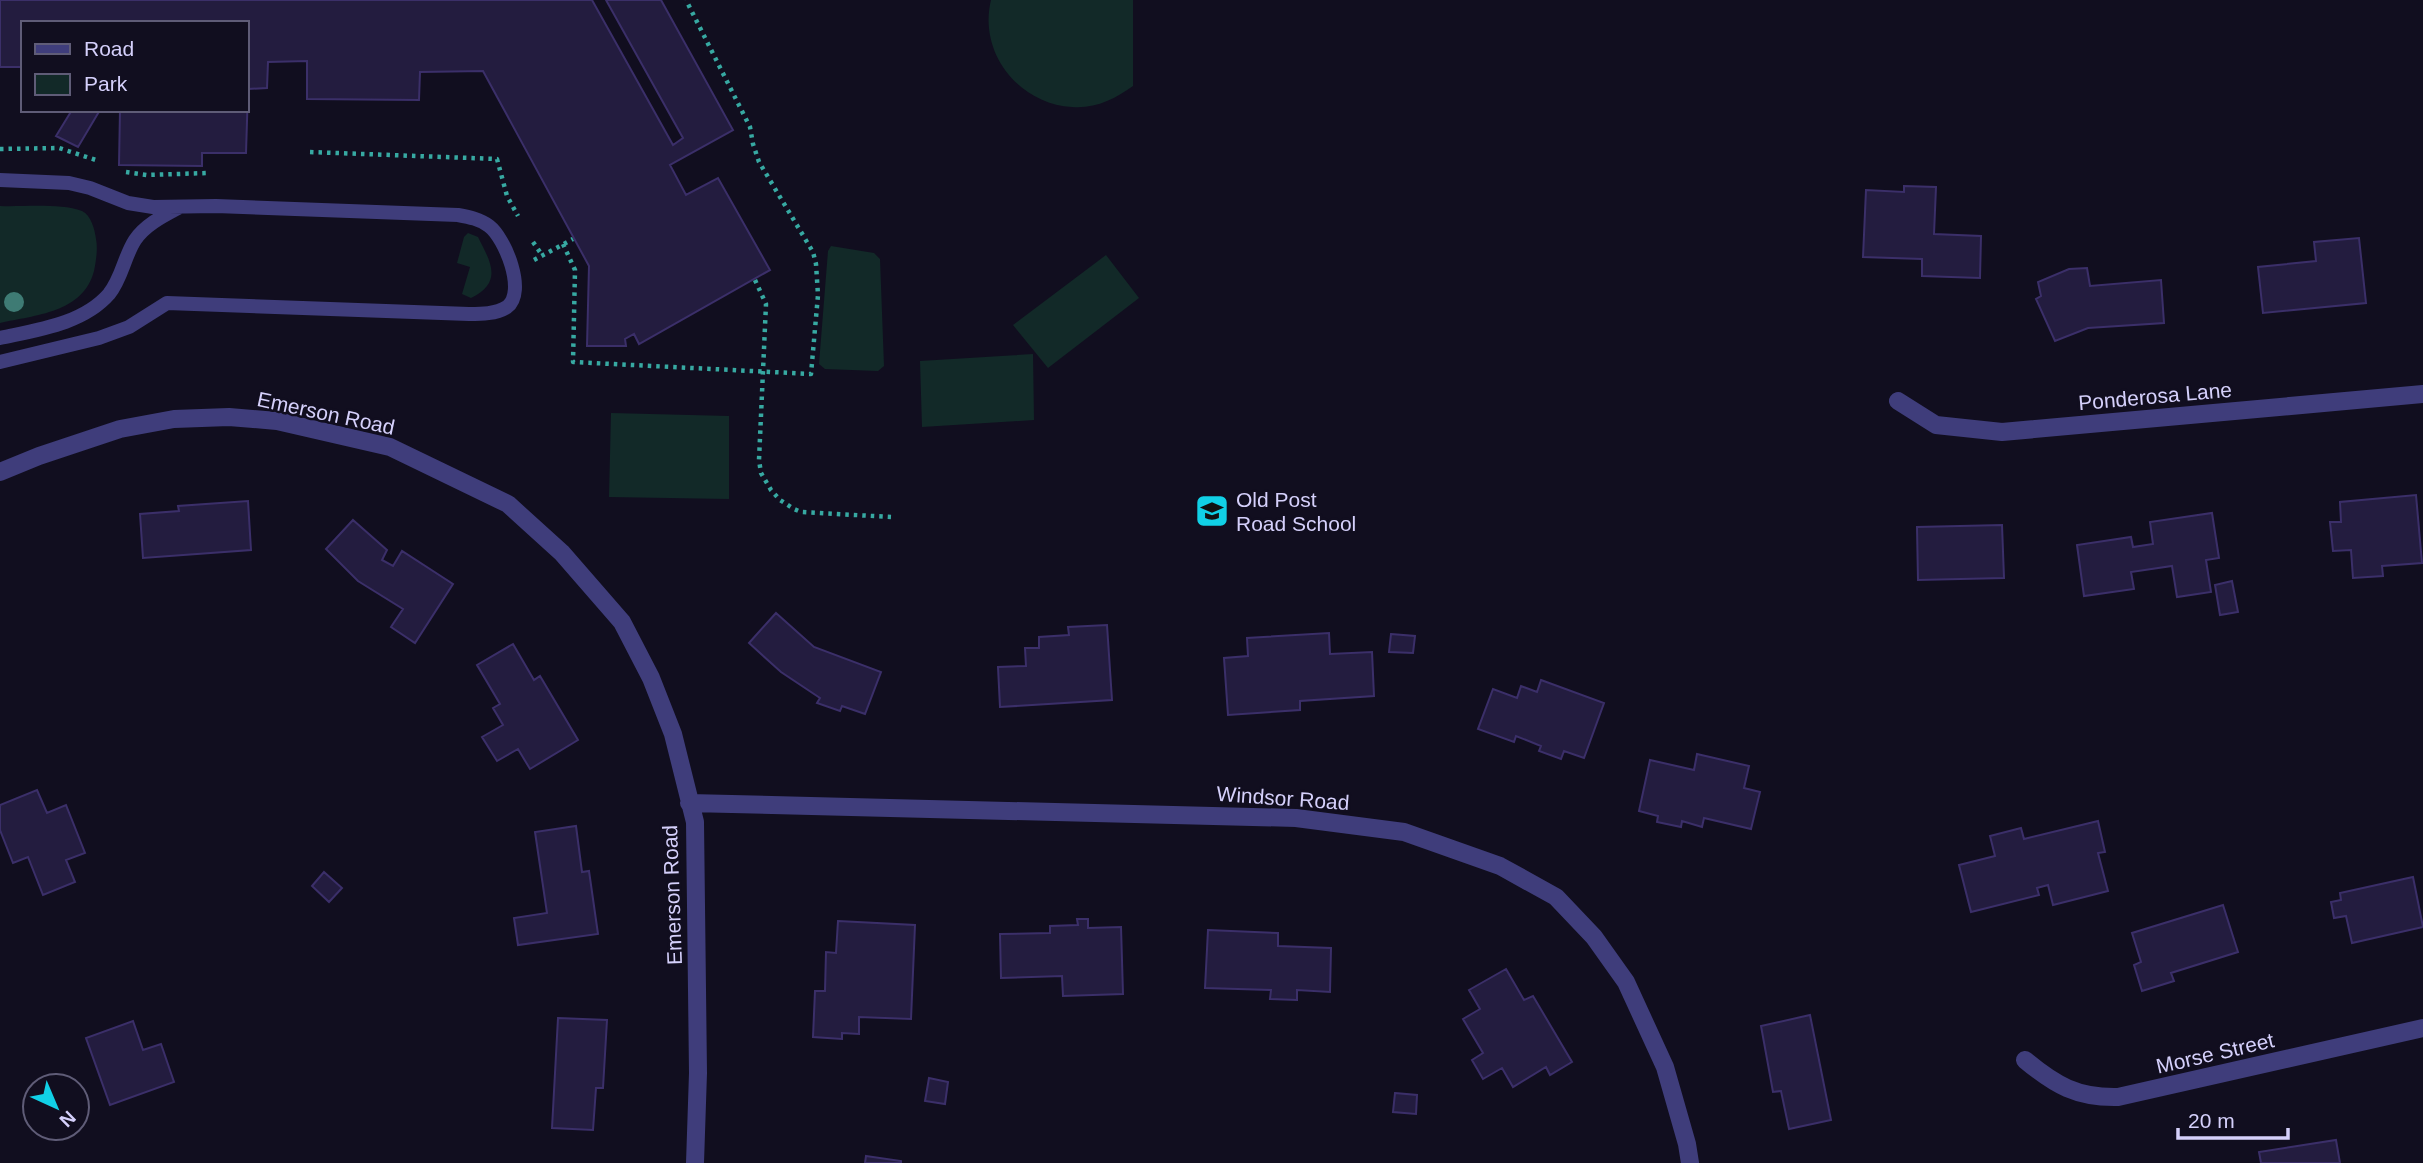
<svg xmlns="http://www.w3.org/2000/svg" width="2423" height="1163" font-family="Helvetica,sans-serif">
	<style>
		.green { fill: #122928 }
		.building { fill: #231c3f; stroke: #3b2f69; stroke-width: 2 }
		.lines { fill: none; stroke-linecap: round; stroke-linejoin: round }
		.path { stroke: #37a9a2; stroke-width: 4.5; stroke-dasharray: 3.5 5; stroke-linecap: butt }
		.lane { stroke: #3f3d7b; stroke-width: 14 }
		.street { stroke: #3f3d7b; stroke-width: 18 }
		.tree { fill: #3e7b74 }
		.labels { text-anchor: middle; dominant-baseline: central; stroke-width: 5; stroke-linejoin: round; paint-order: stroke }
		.street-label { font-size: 21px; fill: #d5d0fb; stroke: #110e1f }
		.poi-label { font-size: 21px; fill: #d5d0fb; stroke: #110e1f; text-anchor: start }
	</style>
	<rect width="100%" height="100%" fill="#110e1f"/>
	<path class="green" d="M 991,0 L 1133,0 L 1133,86 C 1115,99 1095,109 1072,107 C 1019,104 978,53 991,0 Z
		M 0,206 C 23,207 60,203 82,211 C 91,215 95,230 96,239 C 98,249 96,261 94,271 C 83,313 35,315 0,323 Z
		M 468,233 L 478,237 C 490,261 504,282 471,298 L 462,294 L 470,267 L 457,263 L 464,237 Z
		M 831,246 L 874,253 L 880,259 L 884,366 L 878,371 L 825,369 L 819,364 L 828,251 Z
		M 1106,255 L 1139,298 L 1048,368 L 1013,325 Z
		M 1033,354 L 1034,420 L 922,427 L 920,361 Z
		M 611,413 L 729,416 L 729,499 L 609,497 Z"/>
	<path class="building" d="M 0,0 L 592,0 L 673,145 L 683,138 L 606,0 L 661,0 L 733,130 L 670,165 L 686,195 L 718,178 L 770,270 L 639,344 L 634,334 L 625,339 L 626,346 L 587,346 L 589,266 L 483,71 L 420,72 L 419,100 L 307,99 L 307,61 L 268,62 L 267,88 L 248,89 L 246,153 L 202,153 L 202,166 L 119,165 L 120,110 L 247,110 L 247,23 L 23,23 L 23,67 L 0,67 Z
		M 72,110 L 100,110 L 78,147 L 56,136 Z
		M 1904,186 L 1936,187 L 1934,234 L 1981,236 L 1980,278 L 1922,276 L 1922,259 L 1863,257 L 1866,190 L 1904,192 Z
		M 2359,238 L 2366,303 L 2263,313 L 2258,267 L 2316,261 L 2314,242 Z
		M 2087,268 L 2090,286 L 2161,280 L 2164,323 L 2088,328 L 2055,341 L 2036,299 L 2041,296 L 2038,282 L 2069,269 Z
		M 2416,495 L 2422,563 L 2382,566 L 2383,576 L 2353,578 L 2351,550 L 2333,551 L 2330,522 L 2341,522 L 2340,502 Z
		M 248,501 L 251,550 L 143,558 L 140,514 L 179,511 L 178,506 Z
		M 2212,513 L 2219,558 L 2206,560 L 2211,592 L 2177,597 L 2172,566 L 2131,572 L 2134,589 L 2084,596 L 2077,545 L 2131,537 L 2133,547 L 2153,544 L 2150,522 Z
		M 353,520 L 387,550 L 382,560 L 393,566 L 402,551 L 453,584 L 415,643 L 391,627 L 403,609 L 358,581 L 326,549 Z
		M 2002,525 L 2004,578 L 1918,580 L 1917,527 Z
		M 2232,581 L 2238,612 L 2220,615 L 2215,585 Z
		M 776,613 L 814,647 L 881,672 L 865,714 L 842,706 L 840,711 L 817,703 L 820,698 L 781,672 L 749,643 Z
		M 1107,625 L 1112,700 L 1000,707 L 998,667 L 1026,666 L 1025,648 L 1039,648 L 1039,637 L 1069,635 L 1068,627 Z
		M 1329,633 L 1330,654 L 1372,652 L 1374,696 L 1300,701 L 1300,710 L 1228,715 L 1224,658 L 1248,656 L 1247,638 Z
		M 1391,634 L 1415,636 L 1413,653 L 1389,652 Z
		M 513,644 L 534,680 L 540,676 L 578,740 L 530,769 L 518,749 L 497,761 L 482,737 L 503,725 L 493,708 L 500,704 L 477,665 Z
		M 1541,680 L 1604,703 L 1584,758 L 1564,751 L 1561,759 L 1539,751 L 1541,746 L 1516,736 L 1514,742 L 1478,729 L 1493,689 L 1517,698 L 1521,686 L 1537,692 Z
		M 1697,754 L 1749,766 L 1744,788 L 1760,792 L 1751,829 L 1704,818 L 1702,827 L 1682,821 L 1681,827 L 1657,822 L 1658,816 L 1639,811 L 1650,760 L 1694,770 Z
		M 37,790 L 47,813 L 66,805 L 85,853 L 66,860 L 75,882 L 43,895 L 28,857 L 13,863 L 0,830 L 0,805 Z
		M 2098,821 L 2105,852 L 2098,853 L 2108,891 L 2053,905 L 2048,885 L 2037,888 L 2039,895 L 1971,912 L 1959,865 L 1995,856 L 1990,836 L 2021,828 L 2024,839 Z
		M 576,826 L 582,872 L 589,871 L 598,934 L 518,945 L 514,918 L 547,913 L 535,832 Z
		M 324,872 L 342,888 L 329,902 L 312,886 Z
		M 2413,877 L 2423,927 L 2352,943 L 2346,916 L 2334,918 L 2331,902 L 2341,900 L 2340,893 Z
		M 2223,905 L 2238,952 L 2171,973 L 2174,981 L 2142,991 L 2134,965 L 2141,962 L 2132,933 Z
		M 1077,919 L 1088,919 L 1088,928 L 1121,927 L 1123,994 L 1063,996 L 1062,976 L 1001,978 L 1000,934 L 1050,933 L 1050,926 L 1078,925 Z
		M 838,921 L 915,925 L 911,1019 L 859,1017 L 859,1034 L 842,1033 L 842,1039 L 813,1037 L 815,991 L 825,991 L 826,952 L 836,953 Z
		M 1208,930 L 1278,933 L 1278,946 L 1331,948 L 1330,992 L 1297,990 L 1297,1000 L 1270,999 L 1271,990 L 1205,988 Z
		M 1506,969 L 1524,1000 L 1533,996 L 1572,1062 L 1550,1075 L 1546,1067 L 1513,1087 L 1502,1068 L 1483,1079 L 1472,1060 L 1483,1053 L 1463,1019 L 1480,1009 L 1469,990 Z
		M 1810,1015 L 1831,1120 L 1789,1129 L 1781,1091 L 1773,1092 L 1761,1026 Z
		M 558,1018 L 607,1020 L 603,1088 L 596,1088 L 593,1130 L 552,1128 Z
		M 133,1021 L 143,1050 L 161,1044 L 174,1082 L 110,1105 L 86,1038 Z
		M 929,1078 L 948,1082 L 945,1104 L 925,1101 Z
		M 1395,1093 L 1417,1095 L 1416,1114 L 1393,1112 Z
		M 2336,1140 L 2340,1163 L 2261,1163 L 2259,1152 Z
		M 866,1156 L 901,1161 L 901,1163 L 865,1163 Z"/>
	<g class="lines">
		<path class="path" d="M 0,149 L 59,148 L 99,161
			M 310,152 L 497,159 L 507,196 L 518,216
			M 126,172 L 147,175 L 207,173
			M 533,242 L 542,255
			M 563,244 L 575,270 L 573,362 L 811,374 L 818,295 L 816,264 L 813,252 L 759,162 L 753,144 L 750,127 L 686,0
			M 534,260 L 573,239
			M 755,280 L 766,304 L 759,460 L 761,473 L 771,490 L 780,500 L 794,509 L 801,512 L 891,517"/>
		<path class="lane" d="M 0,180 L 69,183 L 90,188 L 128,203 L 153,207 L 216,206 L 458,215 C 469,217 480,219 489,226 C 505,238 527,292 507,307 C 496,314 481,314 469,314 L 167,303 L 129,327 L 99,338 L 0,362
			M 0,338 C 37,330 83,324 109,294 C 122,278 124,257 135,240 C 145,225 163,216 178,208"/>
		<path class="street" d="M 1898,401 L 1936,425 L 2002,432 L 2423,394
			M 0,472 L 39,456 L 120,429 L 174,419 L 229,417 L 277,421 L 390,447 L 508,504 L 562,553 L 622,622 L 651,678 L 673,734 L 695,822 L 698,1073 L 695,1163
			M 689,803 L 1296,818 L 1404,832 L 1500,866 L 1556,897 L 1594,937 L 1626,982 L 1665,1067 L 1687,1144 L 1690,1163
			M 2025,1060 C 2055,1085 2077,1098 2118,1097 L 2423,1028"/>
	</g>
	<circle class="tree" cx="14" cy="302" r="10"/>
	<defs>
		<symbol id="school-square" viewBox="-11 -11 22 22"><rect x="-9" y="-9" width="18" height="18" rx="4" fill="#11d0e6" stroke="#110e1f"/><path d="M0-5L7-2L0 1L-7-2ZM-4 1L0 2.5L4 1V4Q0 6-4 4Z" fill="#111"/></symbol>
	</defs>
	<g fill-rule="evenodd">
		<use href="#school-square" x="1193" y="492" width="38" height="38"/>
	</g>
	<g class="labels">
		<g class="street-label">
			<text transform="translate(2155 396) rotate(-5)">Ponderosa Lane</text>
			<text transform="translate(326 413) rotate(12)">Emerson Road</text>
			<text transform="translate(1283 798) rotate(4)">Windsor Road</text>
			<text transform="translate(672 895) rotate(-92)">Emerson Road</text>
			<text transform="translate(2215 1053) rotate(-13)">Morse Street</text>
		</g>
		<g class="poi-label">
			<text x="1236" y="499">Old Post<tspan x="1236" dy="24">Road School</tspan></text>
		</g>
	</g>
	<rect x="21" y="21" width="228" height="91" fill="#110e1f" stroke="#5f5c77" stroke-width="2"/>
	<rect x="35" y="44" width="35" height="10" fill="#3f3d7b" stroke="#5f5c77" stroke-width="2"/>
	<text x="84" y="56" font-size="21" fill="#d5d0fb">Road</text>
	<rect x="35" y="74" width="35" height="21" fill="#122928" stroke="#5f5c77" stroke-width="2"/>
	<text x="84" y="91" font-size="21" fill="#d5d0fb">Park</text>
	<g transform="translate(56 1107) rotate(136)"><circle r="33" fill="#110e1f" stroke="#5f5c77" stroke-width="2"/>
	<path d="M0-5L12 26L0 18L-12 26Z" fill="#11d0e6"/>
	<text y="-10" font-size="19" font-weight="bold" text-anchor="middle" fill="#d5d0fb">N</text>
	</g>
	<path d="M2178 1128v10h110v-10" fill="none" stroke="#d5d0fb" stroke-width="3.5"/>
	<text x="2188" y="1128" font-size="21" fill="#d5d0fb" stroke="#110e1f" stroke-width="5" paint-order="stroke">20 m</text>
</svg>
